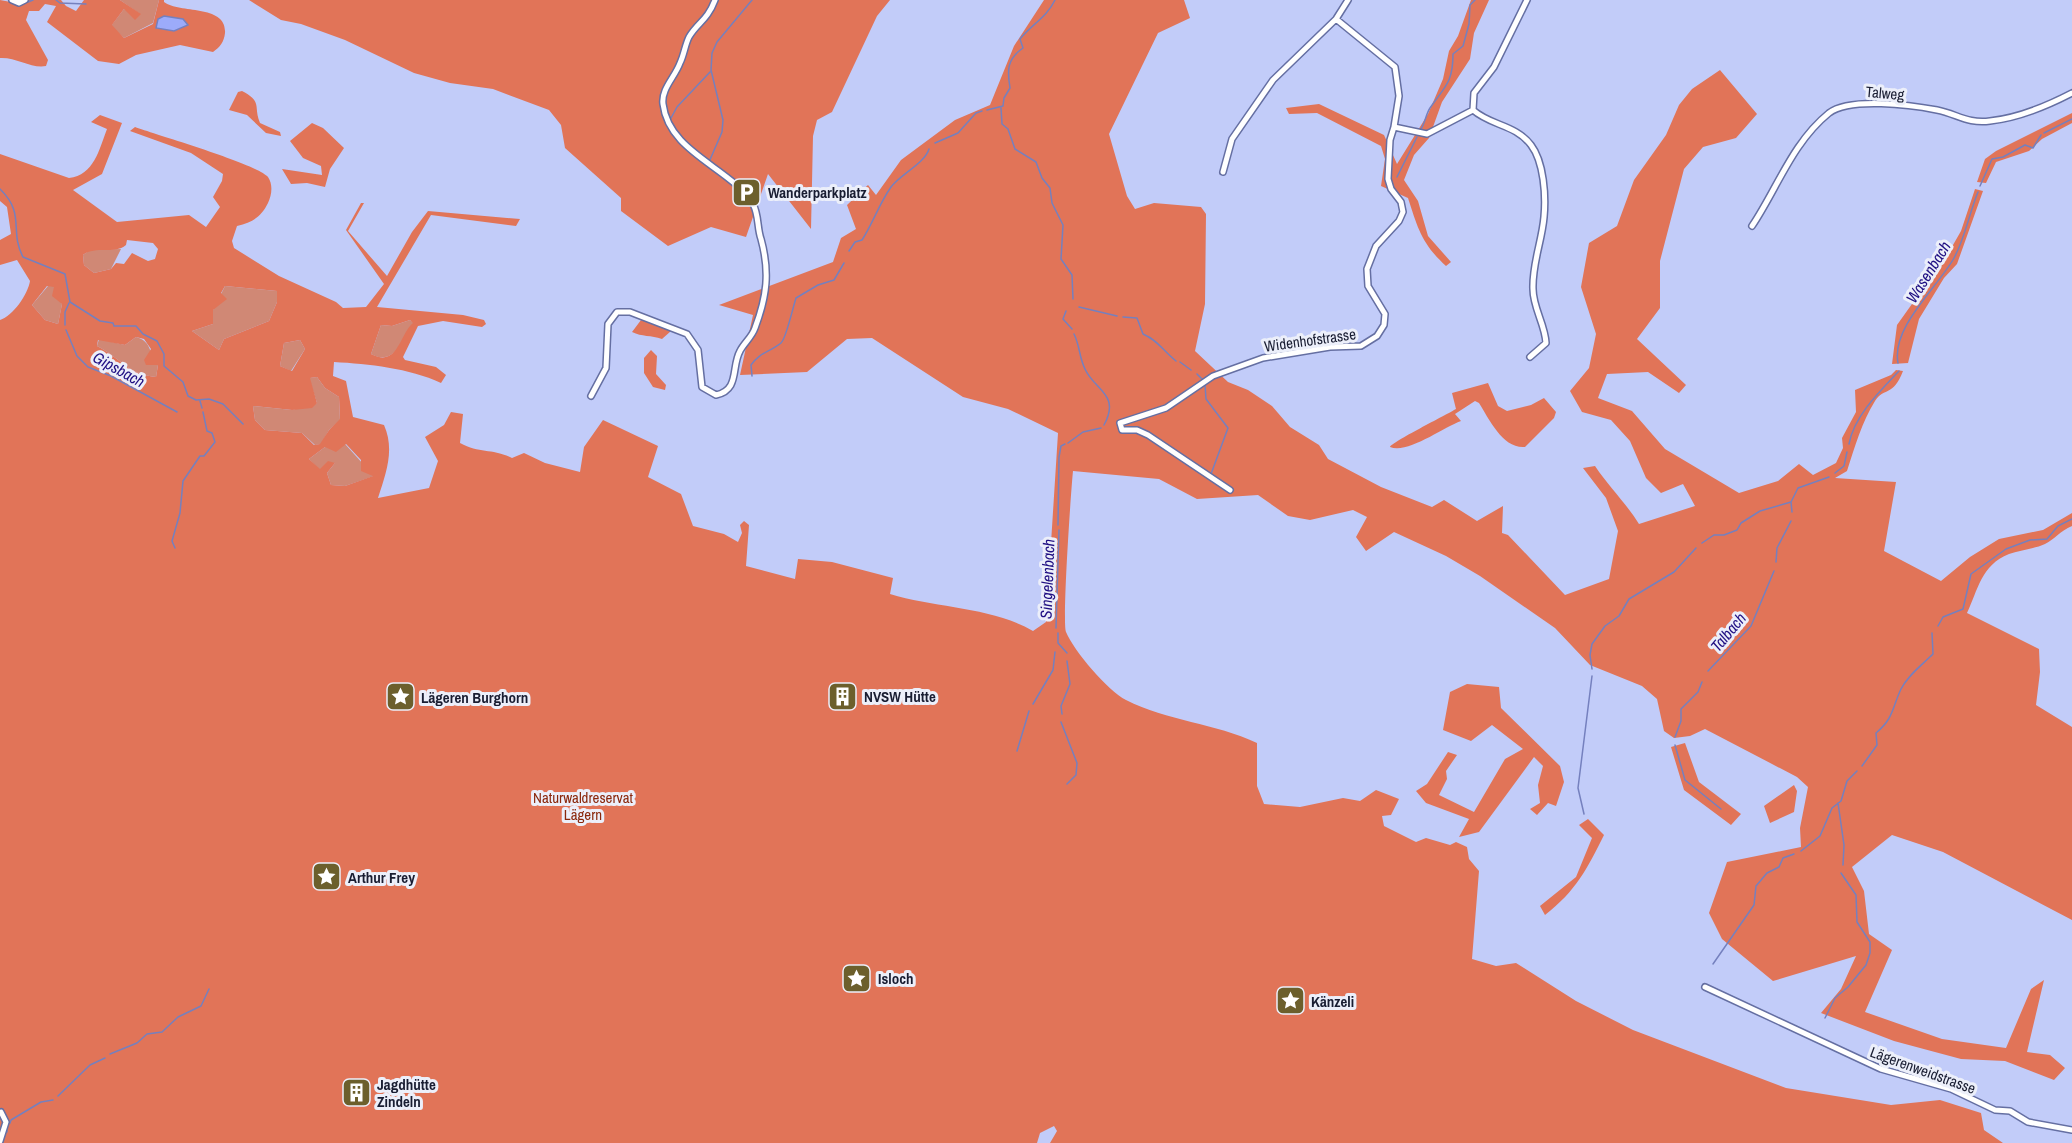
<svg xmlns="http://www.w3.org/2000/svg" width="2072" height="1143" font-family="'Archivo Narrow',sans-serif">
	<style>
		.green { fill: #d08875 }
		.forest { fill: #e17458; fill-rule: evenodd }
		.water { fill: #9cabfa; stroke: #7580be; stroke-width: 1.5 }
		.lines { fill: none; stroke-linecap: round; stroke-linejoin: round }
		.stream { stroke: #7580be; stroke-width: 1.5 }
		.street-casing { stroke: #656fa2; stroke-width: 8 }
		.street { stroke: #fff; stroke-width: 5 }
		.labels { text-anchor: middle; dominant-baseline: central; stroke-width: 6; stroke-linejoin: round; paint-order: stroke }
		.street-label { font-size: 15px; fill: #191d32; stroke: #eceffa }
		.poi-label { font-size: 15px; font-weight: bold; fill: #191d32; stroke: #eceffa; text-anchor: start }
		.park-label { font-size: 15px; fill: #8a270c; stroke: #eceffa }
		.water-label { font-size: 16px; font-style: italic; fill: #201083; stroke: #eceffa }
	</style>
	<rect width="100%" height="100%" fill="#c2ccf9"/>
	<path class="green" d="M 120,0 L 159,0 L 153,23 L 124,38 L 111,26 L 124,9 L 140,14 Z
		M 121,249 L 111,269 L 94,273 L 84,265 L 83,255 L 90,250 Z
		M 48,286 L 54,286 L 62,304 L 58,324 L 45,320 L 32,305 Z
		M 225,286 L 277,291 L 277,302 L 269,321 L 224,339 L 219,350 L 192,331 L 213,324 L 213,310 Z
		M 410,320 L 414,323 C 404,339 394,367 371,354 L 381,325 L 392,326 Z
		M 136,337 C 150,341 151,351 153,364 L 158,365 L 156,377 C 127,374 121,358 97,346 L 99,339 L 125,345 Z
		M 300,340 L 305,349 L 291,371 L 280,366 L 284,343 Z
		M 317,377 L 325,388 L 339,397 L 340,420 L 329,430 L 321,444 L 315,445 L 302,433 L 265,430 L 255,420 L 253,406 L 292,410 L 317,403 L 309,378 Z
		M 345,444 L 374,476 L 345,486 L 331,485 L 327,473 L 335,463 L 320,470 L 309,459 L 325,447 Z"/>
	<path class="forest" d="M 0,0 L 16,3 L 28,0 L 61,0 L 66,6 L 76,11 L 84,0 L 120,0 L 141,14 L 135,20 L 124,9 L 112,25 L 124,38 L 153,24 L 159,0 L 164,0 L 164,2 C 180,14 227,4 225,33 C 224,42 220,47 213,52 L 180,45 L 136,55 L 119,64 L 98,61 L 47,22 L 56,6 L 45,4 L 39,11 L 29,11 L 26,20 L 48,60 L 46,66 C 32,69 16,57 0,58 Z
		M 249,0 L 890,0 L 877,16 L 832,112 L 817,120 L 813,136 L 811,229 L 768,174 L 746,237 L 711,227 L 668,246 L 621,211 L 621,198 L 565,148 L 561,125 L 549,110 L 493,89 L 450,83 L 414,73 L 345,40 L 301,24 L 281,20 Z
		M 1044,0 L 1184,0 L 1190,18 L 1158,33 L 1109,134 L 1127,196 L 1135,209 L 1154,203 L 1201,207 L 1206,214 L 1205,304 L 1195,351 L 1228,382 L 1248,390 L 1272,406 L 1290,427 L 1319,445 L 1328,459 L 1381,487 L 1432,507 L 1444,500 L 1477,521 L 1503,506 L 1502,533 L 1508,535 L 1565,595 L 1609,579 L 1618,531 L 1606,498 L 1583,468 L 1595,466 C 1609,487 1626,503 1639,524 L 1695,506 L 1683,484 L 1661,493 L 1646,478 L 1630,441 L 1611,420 L 1582,412 L 1570,391 L 1589,368 L 1596,334 L 1581,287 L 1589,243 L 1617,226 L 1634,180 L 1666,135 L 1679,105 L 1692,89 L 1720,70 L 1757,114 L 1736,138 L 1703,147 L 1684,169 L 1660,261 L 1660,308 L 1637,339 L 1686,385 L 1679,393 L 1648,372 L 1607,374 L 1598,398 L 1632,411 L 1665,449 L 1739,493 L 1778,481 L 1799,464 L 1813,475 L 1836,463 L 1843,448 L 1842,438 L 1856,412 L 1855,390 L 1891,375 L 1896,370 L 1903,371 C 1893,397 1884,387 1875,401 C 1862,422 1855,446 1847,471 L 1835,478 L 1896,482 L 1884,551 L 1941,581 L 1970,557 L 1999,539 L 2043,530 L 2072,513 L 2072,526 C 2060,531 2055,539 2045,544 C 2034,549 2020,550 2009,554 C 1981,565 1978,590 1967,613 L 2039,649 L 2040,672 L 2036,705 L 2072,727 L 2072,920 L 1943,852 L 1892,835 L 1852,867 L 1864,891 L 1869,934 L 1892,950 L 1865,1012 L 1942,1039 L 2006,1048 L 2031,989 L 2044,980 L 2027,1052 L 2050,1055 L 2065,1068 L 2054,1080 L 2005,1061 L 1961,1059 L 1894,1041 L 1821,1013 L 1841,989 L 1856,956 L 1773,981 L 1722,939 L 1709,913 L 1727,862 L 1801,847 L 1800,828 L 1808,787 L 1797,777 L 1705,729 L 1690,736 L 1674,738 L 1664,731 L 1657,699 L 1642,686 L 1590,665 L 1555,628 L 1480,576 L 1446,556 L 1394,532 L 1366,551 L 1356,537 L 1367,517 L 1353,510 L 1310,520 L 1288,516 L 1258,495 L 1197,499 L 1159,479 L 1073,471 C 1071,490 1062,621 1066,632 C 1074,651 1108,691 1126,700 C 1167,721 1215,723 1257,743 L 1257,786 L 1264,804 L 1300,807 L 1343,798 L 1360,801 L 1376,790 L 1399,799 L 1391,815 L 1382,816 L 1384,826 L 1416,842 L 1426,838 L 1450,845 L 1456,842 L 1467,847 L 1469,859 L 1479,871 L 1472,959 L 1496,966 L 1516,963 L 1576,1001 L 1633,1030 L 1786,1088 L 1891,1105 L 1940,1100 L 1981,1113 L 1984,1130 L 2003,1143 L 1050,1143 L 1057,1131 L 1054,1126 L 1040,1133 L 1037,1143 L 0,1143 L 0,320 C 13,316 28,294 30,281 L 17,260 L 0,265 L 0,240 L 11,234 L 7,207 L 0,201 L 0,154 L 69,178 C 94,175 99,150 107,129 L 91,122 L 100,115 L 122,123 L 102,174 L 73,190 L 117,222 L 189,215 L 206,227 L 220,207 L 213,197 L 222,181 L 223,174 L 191,153 L 130,131 L 135,127 C 157,135 257,164 268,177 C 273,184 272,195 268,203 C 261,217 253,222 237,226 L 232,241 L 234,248 L 279,276 L 336,302 L 343,308 L 366,307 L 384,284 L 346,230 L 361,203 L 364,203 L 348,231 L 387,276 L 412,232 L 428,211 L 520,219 L 516,226 L 431,215 L 377,307 L 463,315 L 484,320 L 486,324 L 482,327 L 443,321 L 418,326 L 403,357 L 405,360 L 436,367 L 446,375 L 441,383 C 409,368 369,364 334,362 L 333,376 L 346,381 L 353,417 L 384,425 C 395,450 386,473 378,498 L 429,488 L 438,461 L 425,437 L 444,425 L 451,412 L 463,414 L 460,443 C 480,454 492,448 512,458 L 524,453 L 545,463 L 580,472 L 584,447 L 603,420 L 658,446 L 648,477 L 681,494 L 693,526 L 724,534 L 738,542 L 742,533 L 740,525 L 744,521 L 749,525 L 746,566 L 795,579 L 798,559 L 832,562 L 893,578 L 890,594 C 936,608 992,607 1033,631 L 1046,622 L 1058,433 L 1008,409 L 963,397 L 872,338 L 847,339 L 807,372 L 740,375 L 753,315 L 719,305 L 833,262 L 841,238 L 856,229 L 847,205 L 868,185 L 876,195 L 901,160 L 955,120 L 990,105 L 1014,46 ZM 127,240 L 153,243 L 158,249 L 155,259 L 148,261 L 132,253 L 124,264 L 116,263 L 111,269 L 94,273 L 84,265 L 83,255 C 96,245 114,255 126,245 ZM 47,286 L 54,287 L 52,296 L 62,304 L 58,324 L 45,320 L 32,305 ZM 225,286 L 277,291 L 277,302 L 269,321 L 224,339 L 219,350 L 192,331 L 213,324 L 213,310 L 227,299 L 221,293 ZM 410,320 L 413,323 C 399,335 398,368 371,354 L 381,325 L 392,326 ZM 136,337 L 144,339 L 151,349 L 144,360 L 146,365 L 158,365 L 156,377 C 127,374 121,358 97,346 L 98,340 L 125,345 ZM 300,340 L 305,349 L 292,371 L 280,366 L 284,343 ZM 317,377 L 325,388 L 339,397 L 340,419 L 329,430 L 320,444 L 314,445 L 302,433 L 265,430 L 255,420 L 253,406 L 292,410 L 312,408 L 317,403 L 310,378 ZM 346,444 L 361,460 L 361,471 L 373,476 L 345,486 L 331,485 L 327,473 L 335,463 L 328,461 L 320,469 L 309,459 L 325,447 L 336,452 Z
		M 1471,0 L 1489,0 L 1474,33 L 1470,59 L 1442,102 L 1429,138 L 1414,155 L 1404,180 L 1418,201 L 1428,236 L 1451,262 L 1446,266 C 1422,244 1418,229 1408,198 L 1381,186 L 1385,159 L 1381,146 L 1317,113 L 1289,114 L 1286,108 L 1319,104 L 1384,135 L 1397,164 L 1428,114 L 1443,79 L 1449,51 L 1458,36 Z
		M 242,91 C 263,102 253,106 260,123 L 280,132 L 281,136 L 266,133 L 247,115 L 229,110 L 238,92 Z
		M 2072,113 L 2072,123 L 2042,139 L 2029,151 L 1996,162 L 1986,183 L 1977,182 L 1985,159 L 1996,151 Z
		M 312,123 L 323,128 L 344,148 L 330,169 L 325,187 L 307,183 L 291,184 L 282,169 L 322,175 L 321,166 L 303,158 L 290,141 Z
		M 1975,189 L 1983,191 L 1957,264 L 1944,278 L 1919,319 L 1908,363 L 1892,364 L 1897,325 L 1949,252 L 1961,231 Z
		M 641,320 L 671,331 L 662,339 C 651,335 642,337 632,332 Z
		M 651,350 L 657,356 L 656,374 L 666,385 L 665,390 L 653,387 L 644,373 L 644,358 Z
		M 1488,383 L 1498,406 L 1507,411 L 1531,405 L 1544,398 L 1556,412 L 1554,418 L 1525,447 C 1503,449 1489,419 1479,403 L 1475,401 L 1455,414 L 1461,421 C 1442,428 1408,454 1390,447 C 1392,442 1446,415 1456,409 L 1452,393 Z
		M 1467,684 L 1499,687 L 1501,708 L 1560,766 L 1564,782 L 1556,806 L 1548,803 L 1537,815 L 1530,809 L 1540,803 L 1538,785 L 1543,766 L 1534,757 L 1479,832 L 1459,837 L 1469,819 L 1426,803 L 1416,791 L 1427,784 L 1448,752 L 1457,755 L 1446,771 L 1447,779 L 1439,795 L 1474,812 L 1505,759 L 1523,749 L 1492,725 L 1471,741 L 1443,730 L 1450,692 Z
		M 1685,743 L 1699,782 L 1741,814 L 1731,825 L 1684,790 L 1671,747 Z
		M 1794,785 L 1797,791 L 1794,812 L 1770,823 L 1764,806 Z
		M 1588,819 L 1604,835 C 1587,869 1576,891 1545,915 L 1540,906 L 1576,877 L 1592,838 L 1579,825 Z"/>
	<path class="water" d="M 164,16 L 183,19 L 188,25 L 174,31 L 156,28 L 158,19 Z"/>
	<g class="lines">
		<path class="stream" d="M 56,0 L 60,3 L 86,4
			M 28,2 L 33,0
			M 1001,108 L 1002,124 L 1008,129 L 1015,149 L 1036,162 L 1042,178 L 1050,188 L 1052,203 L 1063,225 L 1061,259 L 1072,275 L 1073,299
			M 987,110 L 1003,106 L 1004,98 L 1010,88 C 1007,70 1007,59 1023,48 L 1020,39 C 1031,25 1047,17 1055,0
			M 671,118 L 677,107 L 710,72
			M 1421,129 C 1425,123 1426,114 1430,108 C 1444,87 1453,84 1453,54 L 1463,46 L 1469,24 L 1470,5 L 1475,0
			M 2044,133 L 2072,119
			M 935,143 L 958,133 L 976,113 L 982,111
			M 709,162 L 722,132 L 723,120 L 711,70 L 712,53 L 717,42 L 752,0
			M 1397,177 L 1417,137
			M 1980,186 L 1992,159 L 2003,157 L 2025,145 L 2033,148 L 2041,135
			M 0,189 C 26,214 9,231 23,257 L 65,274 L 70,302 L 100,321 L 113,323 L 114,326 L 136,326 L 143,334 L 157,341 L 164,354 L 164,366 L 183,382 L 188,396 L 196,400 L 209,399 L 223,404 L 243,424
			M 849,251 L 855,242 L 862,240 C 873,223 879,204 891,187 C 901,174 925,163 929,149
			M 1079,307 L 1117,316
			M 1066,311 L 1063,319 L 1072,329
			M 1123,317 L 1137,318 L 1143,334 C 1159,341 1163,351 1176,361
			M 65,325 L 65,312 L 69,303
			M 66,330 L 77,356 L 88,367 L 111,376 L 177,412
			M 1074,334 C 1080,346 1079,357 1085,369 C 1094,390 1121,394 1104,425
			M 1180,362 L 1191,370
			M 1898,363 C 1891,327 1938,287 1954,258 C 1965,238 1969,214 1978,192
			M 1197,374 L 1202,379
			M 752,376 L 751,365 C 760,352 770,352 781,343 C 786,339 793,307 796,298 L 818,285 L 834,280 L 844,263
			M 1205,385 L 1206,399 L 1228,428 L 1211,474
			M 200,401 L 202,408
			M 1068,443 L 1083,432 L 1101,428
			M 1849,444 C 1854,416 1880,391 1899,371
			M 1835,473 L 1844,466 L 1847,452
			M 1792,512 L 1791,502 L 1798,488 L 1829,477
			M 1058,525 L 1059,457 L 1061,446 L 1065,444
			M 1702,543 L 1714,535 L 1724,535 L 1737,530 L 1741,523 L 1760,511 L 1791,502
			M 175,548 L 172,541 L 180,513 L 183,481 L 200,456 L 204,456 L 215,442 L 212,433 L 207,431 L 203,412
			M 1776,562 L 1777,548 L 1791,521
			M 1938,626 L 1943,617 L 1963,609 L 1971,574 L 2006,549 L 2030,540 L 2047,539 L 2058,526 L 2072,519
			M 1056,628 L 1059,530
			M 1058,633 L 1058,643 L 1067,653
			M 1592,669 L 1590,655 L 1592,644 L 1605,626 L 1619,616 L 1629,599 L 1674,572 L 1696,548
			M 1708,671 L 1751,626 L 1774,571
			M 1033,704 L 1053,670 L 1055,652
			M 1062,714 L 1061,706 L 1070,684 L 1067,661
			M 1061,722 L 1077,763 L 1076,775 L 1067,784
			M 1675,737 L 1681,721 L 1681,709 L 1698,692 L 1702,682
			M 1675,745 L 1685,780 L 1721,809
			M 1017,751 L 1029,711
			M 1862,766 L 1877,745 L 1876,733 C 1894,718 1892,708 1901,689 C 1908,675 1922,665 1933,654 L 1932,633
			M 1838,803 L 1844,845 L 1843,865
			M 1584,814 L 1578,788 L 1592,676
			M 1801,851 L 1820,836 L 1832,808 L 1841,801 L 1847,781 L 1857,771
			M 1713,964 L 1754,905 L 1756,886 L 1767,873 L 1779,867 L 1783,858 L 1794,854
			M 1825,1018 L 1835,998 L 1848,987 L 1866,965 L 1870,953 L 1870,942 L 1857,922 L 1856,895 L 1841,873
			M 110,1054 L 137,1043 L 147,1034 L 162,1032 L 178,1017 L 201,1006 L 209,989
			M 58,1096 L 90,1065 L 105,1058
			M 10,1123 L 11,1120 L 41,1102 L 53,1100
			M 7,1132 L 7,1131"/>
		<defs>
			<path id="street" d="M 12,0 L 19,3 L 25,0
				M 1336,19 L 1395,67 L 1399,96 L 1394,127
				M 1473,110 C 1491,126 1515,124 1531,145 C 1544,162 1546,196 1544,217 C 1542,241 1532,264 1533,289 C 1533,308 1545,324 1546,343 L 1530,357
				M 1473,110 L 1474,93 L 1494,67 L 1527,0
				M 1223,172 L 1232,139 L 1273,80 L 1336,19 L 1348,0
				M 1752,226 C 1777,189 1792,143 1829,113 C 1850,97 1911,105 1937,110 C 1957,114 1968,124 1990,121 C 2018,118 2047,106 2072,93
				M 591,396 L 606,368 L 608,324 L 617,312 L 630,312 L 687,334 L 698,350 L 702,387 L 716,395 C 740,390 731,367 740,351 C 744,343 752,337 755,328 C 767,296 770,272 761,239 C 757,228 759,215 753,204 C 730,167 669,153 663,104 C 661,89 675,77 680,63 C 684,55 685,45 689,37 C 698,22 707,21 715,0
				M 1230,490 L 1148,435 L 1137,430 L 1122,430 L 1120,423 L 1166,408 L 1213,376 L 1263,358 L 1330,347 L 1361,346 L 1377,336 L 1384,325 L 1385,314 L 1368,286 L 1367,269 L 1376,246 L 1399,221 L 1403,212 L 1401,202 L 1391,189 L 1388,179 L 1390,140 L 1394,127 L 1427,134 L 1473,110
				M 1705,987 L 1881,1069 L 1951,1089 L 1995,1110 L 2010,1111 L 2028,1122 L 2072,1130
				M 0,1141 L 6,1122 L 1,1112"/>
		</defs>
		<use href="#street" class="street-casing"/>
		<use href="#street" class="street"/>
	</g>
	<defs>
		<symbol id="parking-square" viewBox="-11 -11 22 22"><rect x="-9" y="-9" width="18" height="18" rx="4" fill="#6c5f2c" stroke="#eceffa"/><path d="M-3.5-5.5H1a3.5 3.5 0 0 1 0 7H-1V5.5H-3.5ZM-1-3.4V-.6H.8a1.4 1.4 0 0 0 0-2.8Z" fill="#fff"/></symbol>
		<symbol id="building-square" viewBox="-11 -11 22 22"><rect x="-9" y="-9" width="18" height="18" rx="4" fill="#6c5f2c" stroke="#eceffa"/><path d="M-4-6H4V6H1V3H-1V6H-4ZM-2.5-4.3h1.7v1.8h-1.7ZM.8-4.3h1.7v1.8H.8ZM-2.5-1h1.7V.8h-1.7ZM.8-1h1.7V.8H.8Z" fill="#fff"/></symbol>
		<symbol id="sight-square" viewBox="-11 -11 22 22"><rect x="-9" y="-9" width="18" height="18" rx="4" fill="#6c5f2c" stroke="#eceffa"/><path d="M0-6L1.8-2.2L6-1.7L2.9 1.2L3.7 5.4L0 3.3L-3.7 5.4L-2.9 1.2L-6-1.7L-1.8-2.2Z" fill="#fff"/></symbol>
	</defs>
	<g fill-rule="evenodd">
		<use href="#parking-square" x="730" y="176" width="33" height="33"/>
		<use href="#building-square" x="826" y="680" width="33" height="33"/>
		<use href="#sight-square" x="384" y="680" width="33" height="33"/>
		<use href="#sight-square" x="310" y="860" width="33" height="33"/>
		<use href="#sight-square" x="840" y="962" width="33" height="33"/>
		<use href="#sight-square" x="1274" y="984" width="33" height="33"/>
		<use href="#building-square" x="340" y="1076" width="33" height="33"/>
	</g>
	<g class="labels">
		<g class="street-label">
			<text transform="translate(1885 93) rotate(5)">Talweg</text>
			<text transform="translate(1310 340) rotate(-8)">Widenhofstrasse</text>
			<text transform="translate(1923 1070) rotate(20)">Lägerenweidstrasse</text>
		</g>
		<g class="poi-label">
			<text x="768" y="192">Wanderparkplatz</text>
			<text x="864" y="696">NVSW Hütte</text>
			<text x="421" y="697">Lägeren Burghorn</text>
			<text x="348" y="877">Arthur Frey</text>
			<text x="878" y="978">Isloch</text>
			<text x="1311" y="1001">Känzeli</text>
			<text x="377" y="1084">Jagdhütte<tspan x="377" dy="17">Zindeln</tspan></text>
		</g>
		<g class="park-label">
			<text x="583" y="797">Naturwaldreservat<tspan x="583" dy="17">Lägern</tspan></text>
		</g>
		<g class="water-label">
			<text transform="translate(1928 272) rotate(-58)">Wasenbach</text>
			<text transform="translate(119 369) rotate(29)">Gipsbach</text>
			<text transform="translate(1047 579) rotate(-88)">Singelenbach</text>
			<text transform="translate(1728 632) rotate(-50)">Talbach</text>
		</g>
	</g>
</svg>
